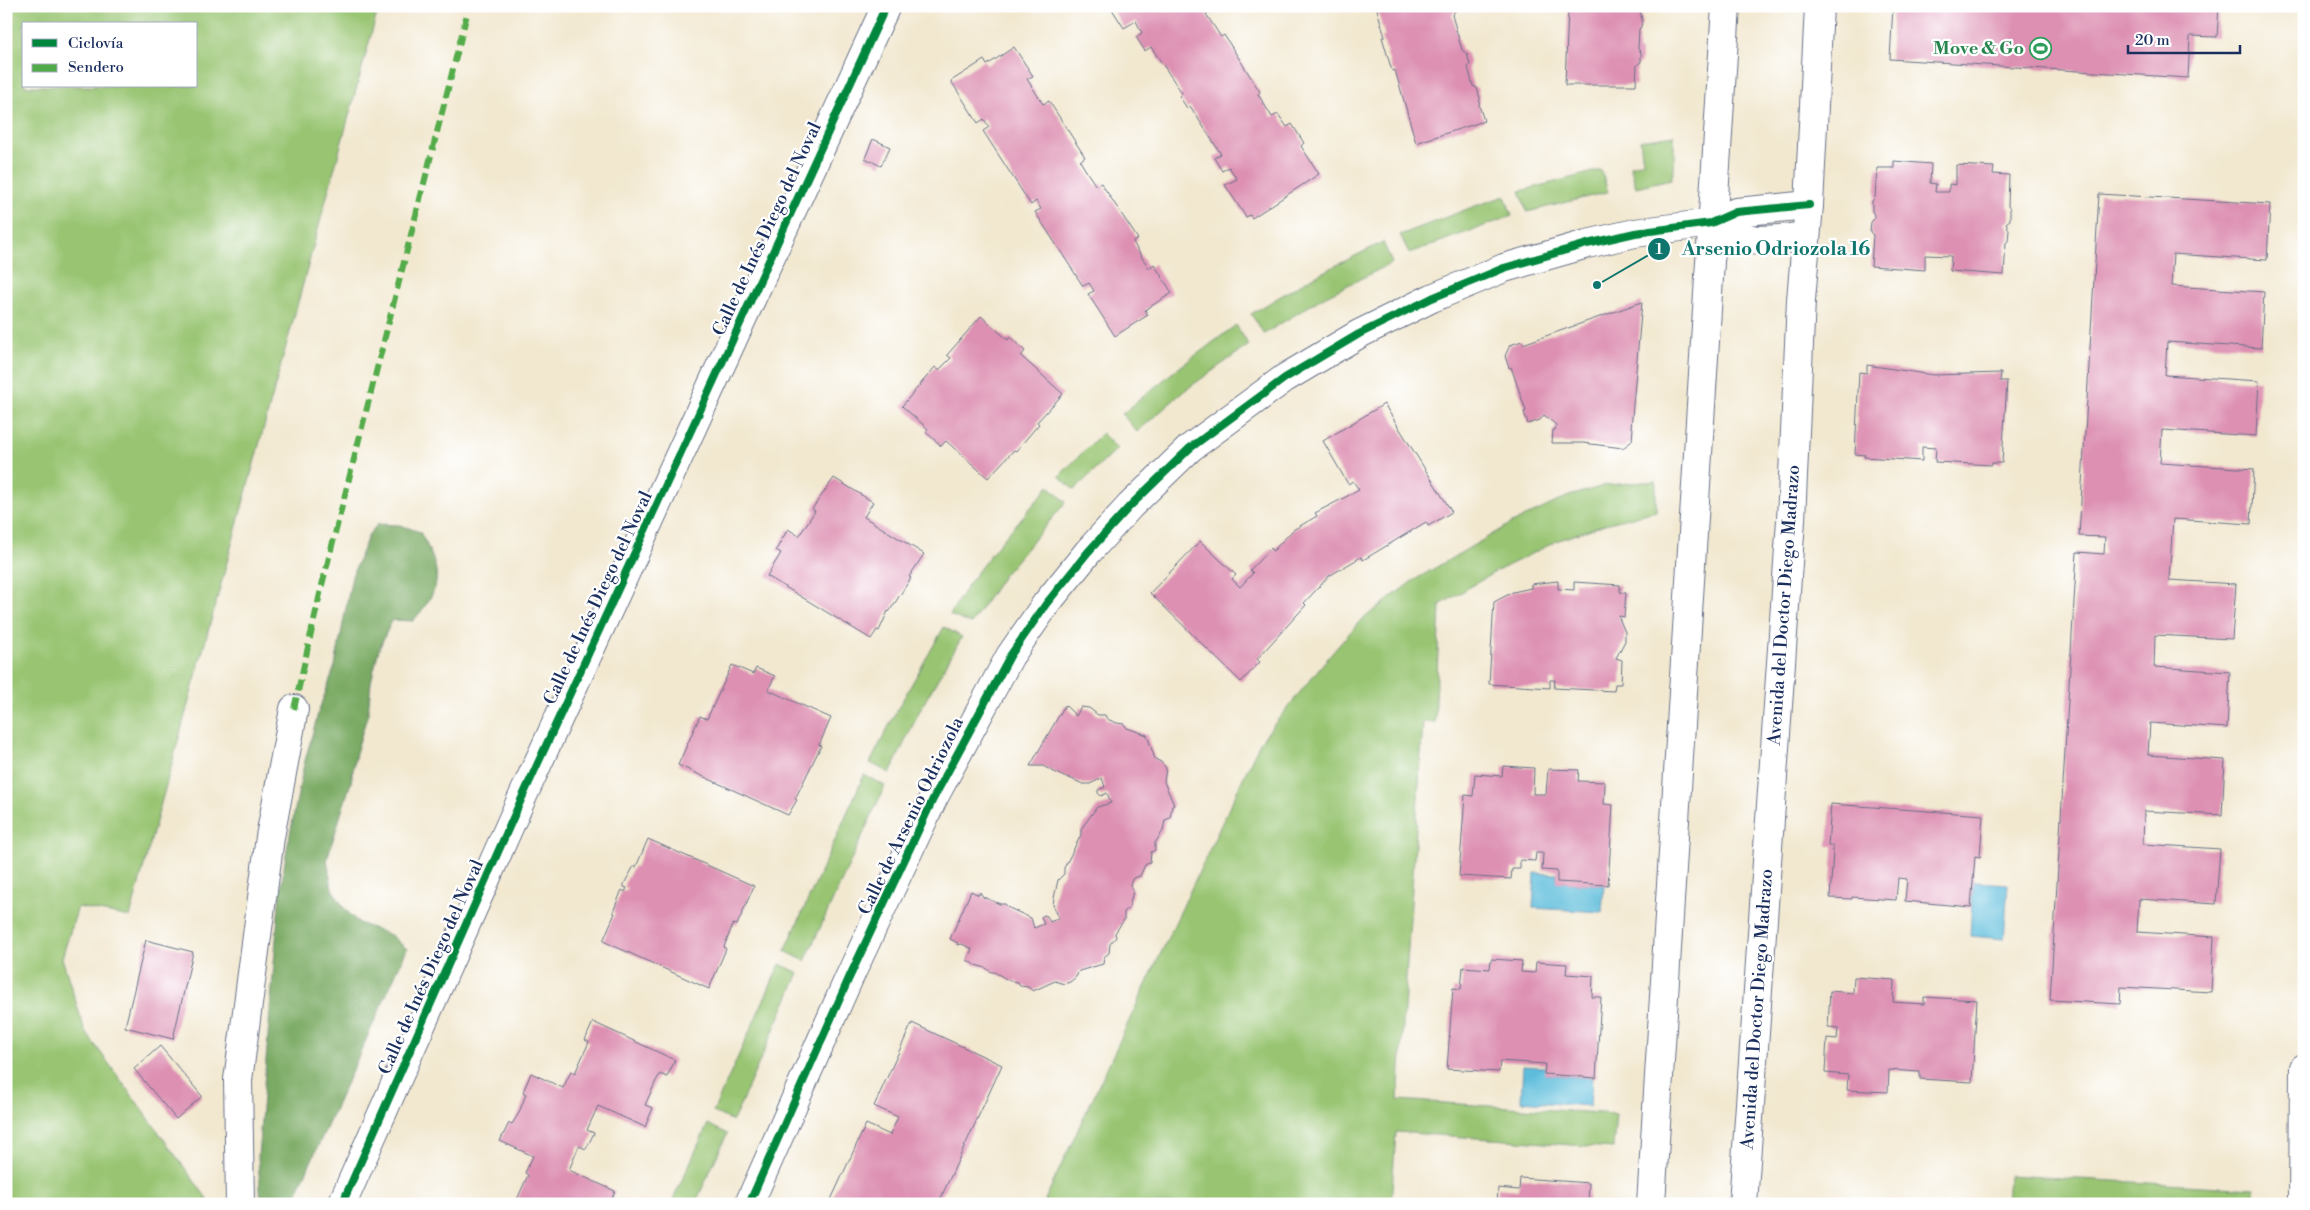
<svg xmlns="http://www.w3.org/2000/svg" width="2310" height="1210" font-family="'Libre Bodoni',serif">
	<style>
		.green { fill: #99c572; stroke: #5a7a68; fill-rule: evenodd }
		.forest { fill: #7aaa64; stroke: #4a6c61 }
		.water { fill: #5dbddb; stroke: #3c769c }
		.building { fill: #dd90b2 }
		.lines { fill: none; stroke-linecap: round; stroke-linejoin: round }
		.street-casing { stroke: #667086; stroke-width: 30 }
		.secondary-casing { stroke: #667086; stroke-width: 30 }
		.street { stroke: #fff; stroke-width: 28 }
		.secondary { stroke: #fff; stroke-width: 28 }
		.quiet { stroke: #52ab49; stroke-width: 6; stroke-dasharray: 12 6; stroke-linecap: butt }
		.cycleway-casing { stroke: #fff; stroke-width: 11 }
		.cycleway { stroke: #00873e; stroke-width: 8 }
		.labels { text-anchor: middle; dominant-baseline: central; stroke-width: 4.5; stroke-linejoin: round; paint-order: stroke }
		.leisure-label { font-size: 18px; font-weight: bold; fill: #27864d; stroke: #fff; text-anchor: end }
		.street-label { font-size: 18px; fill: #1b2f5e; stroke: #fff }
		.leader { fill: none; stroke: #0f766e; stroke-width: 2 }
		.callout-dot { fill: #0f766e; stroke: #fff; stroke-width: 2 }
		.mark-label { font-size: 15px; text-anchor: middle; font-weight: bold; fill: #fff }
		.callout-label { font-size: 19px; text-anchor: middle; font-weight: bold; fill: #0f766e; stroke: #fff; stroke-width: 4.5; stroke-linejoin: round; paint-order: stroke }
	</style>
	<rect width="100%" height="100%" fill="#fff"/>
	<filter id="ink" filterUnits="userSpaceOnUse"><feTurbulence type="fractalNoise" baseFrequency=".02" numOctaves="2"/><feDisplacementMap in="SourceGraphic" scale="10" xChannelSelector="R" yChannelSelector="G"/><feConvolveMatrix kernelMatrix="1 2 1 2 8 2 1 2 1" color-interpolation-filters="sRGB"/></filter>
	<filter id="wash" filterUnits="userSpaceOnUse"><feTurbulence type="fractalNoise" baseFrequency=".0096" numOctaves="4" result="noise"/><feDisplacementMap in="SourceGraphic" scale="20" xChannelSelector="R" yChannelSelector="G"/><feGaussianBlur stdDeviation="1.12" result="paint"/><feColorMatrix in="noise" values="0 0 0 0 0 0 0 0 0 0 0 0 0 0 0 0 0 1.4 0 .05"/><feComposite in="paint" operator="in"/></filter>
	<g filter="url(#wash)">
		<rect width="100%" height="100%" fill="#f2e8d0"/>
		<path class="green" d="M 6,6 L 379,6 L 130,917 L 78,907 L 62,958 L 85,1031 L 211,1204 L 6,1204 ZM 24,24 L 196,24 L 196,86 L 24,86 Z
			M 1674,135 L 1674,170 L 1671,179 L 1636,187 L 1630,166 L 1643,162 L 1640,140 Z
			M 1601,170 L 1608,192 L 1527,212 L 1520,191 Z
			M 1505,196 L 1512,216 L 1409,253 L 1400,235 L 1475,206 Z
			M 1383,242 L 1392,263 L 1322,298 L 1264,334 L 1251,314 L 1309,279 Z
			M 1236,325 L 1249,345 L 1184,391 L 1137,432 L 1122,414 L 1172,373 Z
			M 1102,433 L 1117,449 L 1074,490 L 1059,476 Z
			M 1656,481 L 1656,511 L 1605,524 L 1559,540 L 1495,572 L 1440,605 L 1435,722 L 1423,722 L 1398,1100 L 1616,1114 L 1613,1148 L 1396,1132 L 1391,1204 L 1043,1204 L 1260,742 L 1321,666 L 1359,622 L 1411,582 L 1510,524 L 1569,496 L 1607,485 Z
			M 1049,486 L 1066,502 L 1003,576 L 971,624 L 950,615 C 975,567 1015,527 1049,486 Z
			M 944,627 L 962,637 L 920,710 L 890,773 L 870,763 L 897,710 Z
			M 864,775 L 885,786 L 805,961 L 785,951 Z
			M 780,964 L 799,973 L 733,1121 L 713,1112 Z
			M 708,1124 L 727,1134 L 695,1204 L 671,1204 Z
			M 2009,1175 L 2255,1189 L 2255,1204 L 2007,1204 Z"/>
		<path class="forest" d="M 378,524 L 400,525 L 420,532 C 442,572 444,586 413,621 L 392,620 L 379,649 L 371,682 L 368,713 L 356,753 L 351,782 L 327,859 L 332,889 L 344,908 L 359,923 L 391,935 L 407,949 L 292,1204 L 261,1204 L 258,1157 L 279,903 L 286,854 L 304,764 L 319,710 L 335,666 L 352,576 L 369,534 Z"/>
		<path class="water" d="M 1535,873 L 1557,874 L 1557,882 L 1604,885 L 1602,912 L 1533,908 Z
			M 1973,882 L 2008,884 L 2004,939 L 1970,936 Z
			M 1523,1066 L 1545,1067 L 1545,1074 L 1592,1078 L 1590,1106 L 1521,1101 Z"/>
		<g id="blocks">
			<path class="building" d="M 1110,6 L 1209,6 L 1212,10 L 1206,14 L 1221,37 L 1224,35 L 1252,79 L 1260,92 L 1258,94 L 1272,117 L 1278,114 L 1287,127 L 1292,124 L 1304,143 L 1301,146 L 1319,174 L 1252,218 L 1250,215 L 1246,217 L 1225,185 L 1237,179 L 1229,167 L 1222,171 L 1214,158 L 1221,154 L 1190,106 L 1187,108 L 1179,96 L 1182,93 L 1151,47 L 1145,51 L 1136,37 L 1142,33 L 1136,21 L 1124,28 Z
				M 1376,6 L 1453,6 L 1455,11 L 1452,15 L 1462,50 L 1467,54 L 1470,64 L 1468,67 L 1473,86 L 1477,88 L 1480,98 L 1479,105 L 1484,121 L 1416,143 L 1395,70 L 1392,71 L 1382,37 L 1385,37 Z
				M 1565,6 L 1639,6 L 1642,20 L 1641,27 L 1639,29 L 1638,49 L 1641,52 L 1641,62 L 1637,65 L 1636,85 L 1565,85 L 1568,9 L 1565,9 Z
				M 1893,6 L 2219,6 L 2217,37 L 2190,36 L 2188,78 L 1890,59 Z
				M 1014,47 L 1033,76 L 1027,79 L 1043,104 L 1049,101 L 1085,157 L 1080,161 L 1088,174 L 1096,186 L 1101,183 L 1138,239 L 1133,242 L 1141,256 L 1149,268 L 1154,264 L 1172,293 L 1145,310 L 1148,315 L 1115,336 L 1088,294 L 1094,291 L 1089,283 L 1083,286 L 1035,212 L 1041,209 L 1036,201 L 1031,205 L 983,131 L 989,127 L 984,119 L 978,123 L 951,81 L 984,60 L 987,65 Z
				M 873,139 L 890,147 L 881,166 L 865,158 Z
				M 1894,161 L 1931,164 L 1930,183 L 1936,184 L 1935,192 L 1949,192 L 1949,184 L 1956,185 L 1956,165 L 1994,167 L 1993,174 L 2009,175 L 2008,206 L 2010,209 L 2010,220 L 2006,223 L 2009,230 L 2008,241 L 2006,243 L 2004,275 L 1950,271 L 1951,256 L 1925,255 L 1925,270 L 1871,266 L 1873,235 L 1870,232 L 1871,222 L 1874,219 L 1874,215 L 1872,211 L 1872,201 L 1875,198 L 1877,168 L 1894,168 Z
				M 2099,194 L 2270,204 L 2267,260 L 2173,254 L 2171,286 L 2264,292 L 2261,348 L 2167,342 L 2165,375 L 2259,381 L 2256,436 L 2162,430 L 2160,463 L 2254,469 L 2251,524 L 2173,519 L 2169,580 L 2236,584 L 2232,639 L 2155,635 L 2154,667 L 2230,672 L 2227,728 L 2150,723 L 2148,755 L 2225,760 L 2222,815 L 2144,811 L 2143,844 L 2220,849 L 2216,904 L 2139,899 L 2137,932 L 2214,937 L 2211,992 L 2121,987 L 2120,1004 L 2050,1000 L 2077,552 L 2104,554 L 2105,537 L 2079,536 Z
				M 1642,302 L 1631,428 L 1633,428 L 1632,441 L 1623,448 L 1583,443 L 1552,443 L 1553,430 L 1555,430 L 1556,425 L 1544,415 L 1540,420 L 1528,424 L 1524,412 L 1526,411 L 1511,367 L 1509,368 L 1505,356 L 1510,345 L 1522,341 L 1523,344 Z
				M 981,316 L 1008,340 L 1010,337 L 1025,351 L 1021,356 L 1063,394 L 1037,422 L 1039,424 L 1016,451 L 1014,450 L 988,478 L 946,441 L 941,446 L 926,432 L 928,429 L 902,406 L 935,367 L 939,370 L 951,358 L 947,355 Z
				M 1867,365 L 1933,375 L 2001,373 L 2000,381 L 2007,381 L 2002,463 L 1992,463 L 1992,465 L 1935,462 L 1936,448 L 1922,447 L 1922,461 L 1864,457 L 1865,455 L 1855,454 L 1859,372 L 1867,373 Z
				M 1384,404 L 1452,512 L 1428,526 L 1426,522 L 1363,560 L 1361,557 L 1329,576 L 1304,603 L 1306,605 L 1257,659 L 1260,662 L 1241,682 L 1150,593 L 1200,541 L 1236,575 L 1232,579 L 1240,587 L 1253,573 L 1250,570 L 1271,548 L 1273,551 L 1293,530 L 1317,516 L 1315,513 L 1359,490 L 1353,481 L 1348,484 L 1323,441 Z
				M 834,478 L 873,502 L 864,517 L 924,554 L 909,577 L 911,578 L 889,612 L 888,611 L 879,631 L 877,630 L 871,639 L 767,576 L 781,553 L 776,550 L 788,529 L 799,536 L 815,511 L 812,509 Z
				M 1558,581 L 1558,589 L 1574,590 L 1574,582 L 1620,585 L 1620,592 L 1626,593 L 1624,617 L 1619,616 L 1619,618 L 1625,632 L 1625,641 L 1616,658 L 1622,660 L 1621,684 L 1615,684 L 1614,691 L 1554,688 L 1555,680 L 1550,680 L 1550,688 L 1489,684 L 1494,602 L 1513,592 L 1531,588 L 1531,584 Z
				M 732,665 L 753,674 L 756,668 L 775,676 L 768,690 L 831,718 L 819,745 L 821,746 L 795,799 L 797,800 L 788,815 L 678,765 L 700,716 L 707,719 Z
				M 1065,705 L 1076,716 L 1081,707 L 1089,708 L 1098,715 L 1105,715 L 1107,719 L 1117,723 L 1124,724 L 1127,728 L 1147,735 L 1155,759 L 1161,762 L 1166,768 L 1164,782 L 1174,805 L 1172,806 L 1170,818 L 1165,820 L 1163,831 L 1155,843 L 1155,850 L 1151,852 L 1150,862 L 1145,865 L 1140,876 L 1133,878 L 1130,884 L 1133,891 L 1129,908 L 1124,912 L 1124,920 L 1115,933 L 1116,937 L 1110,944 L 1109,953 L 1104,957 L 1103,964 L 1079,971 L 1076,977 L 1070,982 L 1064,984 L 1055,981 L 1033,991 L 1028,987 L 1020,986 L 1018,982 L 1010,981 L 994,972 L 991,972 L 986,968 L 975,965 L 967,960 L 972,949 L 962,944 L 957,945 L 958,943 L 950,939 L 971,891 L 979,895 L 980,892 L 983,897 L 1000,904 L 1005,904 L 1009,908 L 1031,918 L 1034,928 L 1044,924 L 1041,917 L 1044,915 L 1047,916 L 1050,922 L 1059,918 L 1053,905 L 1054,898 L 1058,880 L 1064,874 L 1064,868 L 1081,835 L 1081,829 L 1097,807 L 1111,803 L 1107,793 L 1101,796 L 1098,793 L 1098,790 L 1105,787 L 1102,778 L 1090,784 L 1083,784 L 1067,777 L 1064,777 L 1043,766 L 1030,766 Z
				M 1503,766 L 1534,768 L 1533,794 L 1546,794 L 1548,769 L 1579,770 L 1578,781 L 1605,782 L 1604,804 L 1613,805 L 1608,885 L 1557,882 L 1557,871 L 1542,870 L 1543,853 L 1536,853 L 1535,861 L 1520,860 L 1520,869 L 1512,869 L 1511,879 L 1459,876 L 1465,795 L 1473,796 L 1475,774 L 1502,776 Z
				M 1831,804 L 1983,815 L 1980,857 L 1975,856 L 1971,907 L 1905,901 L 1907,879 L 1898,878 L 1896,900 L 1852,897 L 1852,899 L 1830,898 L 1833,850 L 1833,846 L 1828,846 Z
				M 648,839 L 754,886 L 737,925 L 733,924 L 724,947 L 726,949 L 709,989 L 603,941 L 615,913 L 613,912 L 621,892 L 622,890 L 625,892 L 627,888 L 624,887 L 624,884 L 634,866 L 636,867 Z
				M 146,940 L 193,952 L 173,1039 L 125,1027 Z
				M 1491,959 L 1522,961 L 1521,972 L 1535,973 L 1536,962 L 1567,964 L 1566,974 L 1593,976 L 1592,997 L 1601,997 L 1596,1078 L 1544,1074 L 1545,1064 L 1500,1061 L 1499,1072 L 1447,1069 L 1453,988 L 1461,989 L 1463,967 L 1490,969 Z
				M 1854,977 L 1894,980 L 1893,1002 L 1924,1004 L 1924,997 L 1977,1000 L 1972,1082 L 1920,1079 L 1920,1072 L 1889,1070 L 1888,1092 L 1847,1090 L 1848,1075 L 1825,1073 L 1827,1038 L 1837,1039 L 1838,1028 L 1828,1027 L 1830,991 L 1853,993 Z
				M 593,1022 L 675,1060 L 667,1077 L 660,1074 L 656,1081 L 645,1105 L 653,1108 L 645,1127 L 598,1106 L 587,1130 L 594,1133 L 586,1149 L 579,1146 L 569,1170 L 615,1191 L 610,1204 L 515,1204 L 528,1175 L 525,1173 L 533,1156 L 500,1141 L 509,1123 L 512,1124 L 519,1113 L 526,1094 L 523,1092 L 531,1073 L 563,1088 L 571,1071 L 575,1073 L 589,1042 L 585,1040 Z
				M 912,1023 L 1002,1065 L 986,1100 L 938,1204 L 829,1204 L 866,1124 L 890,1135 L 898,1117 L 874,1106 Z
				M 160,1046 L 202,1096 L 176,1119 L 134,1069 Z
				M 1520,1178 L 1589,1183 L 1588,1204 L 1497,1204 L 1498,1188 L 1519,1190 Z"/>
		</g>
	</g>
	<g filter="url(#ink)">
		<use href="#blocks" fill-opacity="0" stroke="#667086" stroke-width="1"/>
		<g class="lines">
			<defs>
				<path id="street" d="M 1711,223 C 1746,245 1767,241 1806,236
					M 240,1204 L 238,1080 L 270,837 L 294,709
					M 342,1204 L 521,800 L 886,6
					M 749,1204 L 849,978 L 933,799 L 1010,656 L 1046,604 L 1088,552 L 1130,506 L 1190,448 L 1285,378 L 1359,334 L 1432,298 L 1504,268 L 1587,244 L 1635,233 L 1711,223 L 1736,212 L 1809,205
					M 2303,1204 L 2304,1068"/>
				<path id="secondary" d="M 1651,1204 L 1726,6
					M 1743,1204 L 1791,520 L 1801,300 L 1809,205 L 1819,6"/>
			</defs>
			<use href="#street" class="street-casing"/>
			<use href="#secondary" class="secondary-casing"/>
			<use href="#street" class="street"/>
			<use href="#secondary" class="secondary"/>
			<path class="quiet" d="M 294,709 L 322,585 L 469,6"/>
			<defs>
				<path id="cycleway" d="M 342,1204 L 521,800 L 886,6
					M 749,1204 L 849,978 L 933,799 L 1010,656 L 1046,604 L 1088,552 L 1130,506 L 1190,448 L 1285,378 L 1359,334 L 1432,298 L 1504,268 L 1587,244 L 1635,233 L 1711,223 L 1736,212 L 1809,205"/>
			</defs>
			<use href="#cycleway" class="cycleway-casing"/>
			<use href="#cycleway" class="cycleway"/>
		</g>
	</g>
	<defs>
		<symbol id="stadium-ring" viewBox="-11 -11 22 22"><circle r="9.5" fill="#fff" stroke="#2e9e5b" stroke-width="1.5"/><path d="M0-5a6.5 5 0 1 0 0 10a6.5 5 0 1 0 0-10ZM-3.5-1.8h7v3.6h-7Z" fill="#2e9e5b"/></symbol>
	</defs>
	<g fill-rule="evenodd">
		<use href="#stadium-ring" x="2028" y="36" width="25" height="25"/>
	</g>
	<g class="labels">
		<g class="leisure-label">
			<text x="2024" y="48">Move &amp; Go</text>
		</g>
		<g class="street-label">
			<text transform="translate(767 229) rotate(-65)">Calle de Inés Diego del Noval</text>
			<text transform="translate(598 598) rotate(-65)">Calle de Inés Diego del Noval</text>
			<text transform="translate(1784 605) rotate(-86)">Avenida del Doctor Diego Madrazo</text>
			<text transform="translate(911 816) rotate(-64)">Calle de Arsenio Odriozola</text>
			<text transform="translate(431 967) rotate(-66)">Calle de Inés Diego del Noval</text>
			<text transform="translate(1757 1009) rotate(-86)">Avenida del Doctor Diego Madrazo</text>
		</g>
	</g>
	<path class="leader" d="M1597 285L1659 249"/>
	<g class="callout-dot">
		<circle cx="1597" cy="285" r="5"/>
		<circle cx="1659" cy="249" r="12"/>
	</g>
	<g class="mark-label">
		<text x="1659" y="254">1</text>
	</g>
	<g class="callout-label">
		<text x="1776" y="255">Arsenio Odriozola 16</text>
	</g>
	<rect width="2310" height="1210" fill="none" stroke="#fff" stroke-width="25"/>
	<rect x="22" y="22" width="175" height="65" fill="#ffffff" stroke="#a4acbf"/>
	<rect x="32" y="39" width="25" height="8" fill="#00873e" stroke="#a4acbf"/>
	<text x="68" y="48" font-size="15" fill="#1b2f5e">Ciclovía</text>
	<rect x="32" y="64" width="25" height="8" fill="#52ab49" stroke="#a4acbf"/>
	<text x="68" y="72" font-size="15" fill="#1b2f5e">Sendero</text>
	<path d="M2128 45v8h112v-8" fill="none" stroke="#1b2f5e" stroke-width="2.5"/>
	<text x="2135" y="45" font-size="15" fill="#1b2f5e" stroke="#ffffff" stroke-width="4" paint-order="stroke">20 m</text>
</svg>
